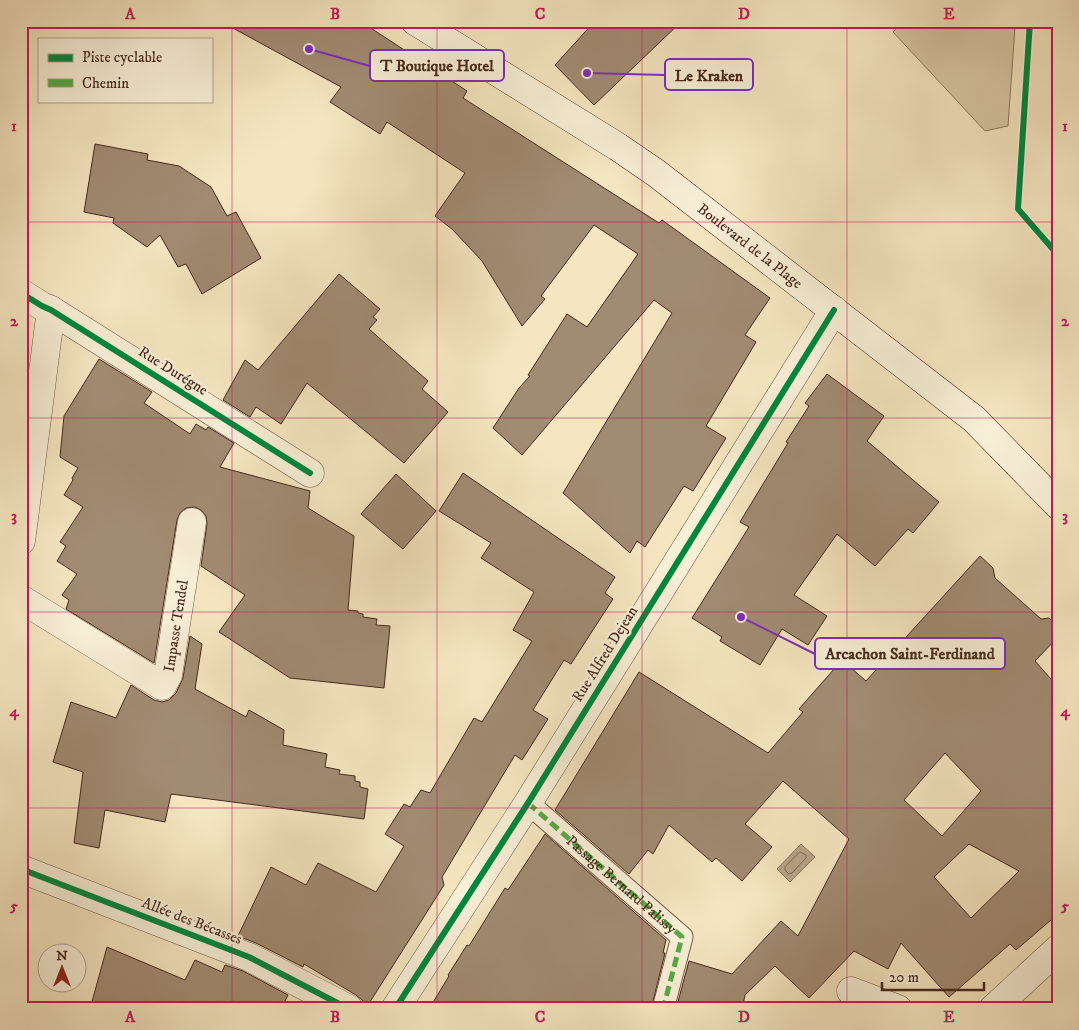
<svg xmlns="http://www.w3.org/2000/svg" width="1079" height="1030" font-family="'IM FELL DW Pica',serif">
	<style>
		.green { fill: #d7c6a5; stroke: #8e7761 }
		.water { fill: #baa589; stroke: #8c735e }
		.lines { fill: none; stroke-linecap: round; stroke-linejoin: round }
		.shore { stroke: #806653; stroke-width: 1 }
		.building { fill: #a18b72; stroke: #46281d; fill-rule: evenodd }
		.pedestrian-casing { stroke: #725846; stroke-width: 23 }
		.minor-casing { stroke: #725846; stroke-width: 29 }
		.secondary-casing { stroke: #46281d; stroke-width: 29 }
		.pedestrian { stroke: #f8efd7; stroke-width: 21 }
		.minor { stroke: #f8efd7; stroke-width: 28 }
		.secondary { stroke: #f8efd7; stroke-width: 28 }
		.quiet { stroke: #56aa43; stroke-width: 5; stroke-dasharray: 10 5; stroke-linecap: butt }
		.cycleway-casing { stroke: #f8efd7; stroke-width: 9 }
		.cycleway { stroke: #00873e; stroke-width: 6 }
		.grid { fill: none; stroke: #c2185b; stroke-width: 1; stroke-opacity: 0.55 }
		.labels { text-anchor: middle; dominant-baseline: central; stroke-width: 4.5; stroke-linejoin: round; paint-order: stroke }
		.street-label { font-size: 15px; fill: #46281d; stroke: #f8efd7 }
		.leader { fill: none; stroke: #7b2cbf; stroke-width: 2 }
		.callout-dot { fill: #7b2cbf; stroke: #f8efd7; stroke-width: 2 }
		.callout { fill: #f8efd7; stroke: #7b2cbf; stroke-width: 2 }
		.callout-label { font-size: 16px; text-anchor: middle; font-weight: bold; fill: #46281d }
		.neatline { fill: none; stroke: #c2185b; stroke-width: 2 }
		.grid-label { font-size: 16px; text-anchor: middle; font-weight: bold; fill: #c2185b }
	</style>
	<rect width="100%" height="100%" fill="#f5e6c1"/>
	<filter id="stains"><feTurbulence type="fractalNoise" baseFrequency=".004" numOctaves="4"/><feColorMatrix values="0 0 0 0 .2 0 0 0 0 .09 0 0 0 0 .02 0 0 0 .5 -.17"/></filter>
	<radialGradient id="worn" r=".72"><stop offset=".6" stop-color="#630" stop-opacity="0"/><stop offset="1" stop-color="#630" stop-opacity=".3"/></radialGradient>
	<path class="green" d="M 904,21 L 1009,21 L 1015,27 L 1008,126 L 985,131 L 893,32 Z"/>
	<path class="water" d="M 801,844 L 815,857 L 790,882 L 777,869 Z"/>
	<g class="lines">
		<path class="shore" d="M 800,852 L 806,855 L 806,858 L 792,873 L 789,874 L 785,870 L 785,867 Z"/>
	</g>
	<path class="building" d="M 220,21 L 360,21 L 467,91 L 463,98 L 659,223 L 662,220 L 770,298 L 745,335 L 756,342 L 706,426 L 726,438 L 693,491 L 684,486 L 645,547 L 637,541 L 630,553 L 563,493 L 672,313 L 654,300 L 522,455 L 493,428 L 519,388 L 530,376 L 528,375 L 567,314 L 587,327 L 638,254 L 594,225 L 541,296 L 545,299 L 522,326 L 482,261 L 452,229 L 435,216 L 465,173 L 387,122 L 380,134 L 330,102 L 341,87 Z
		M 595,21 L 682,21 L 594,105 L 555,65 Z
		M 95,144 L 148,154 L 147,160 L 179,166 L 211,187 L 227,216 L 236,212 L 261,258 L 202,294 L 186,264 L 178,267 L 160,235 L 147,247 L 113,223 L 114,218 L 84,212 Z
		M 339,274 L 380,309 L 373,317 L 377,320 L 369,329 L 428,381 L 422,389 L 448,412 L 404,463 L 307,383 L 281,424 L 256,407 L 250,417 L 223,400 L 245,360 L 258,370 Z
		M 99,359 L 152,392 L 144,403 L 190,434 L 196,424 L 206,430 L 208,427 L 234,443 L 220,467 L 310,491 L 308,508 L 354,536 L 348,610 L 358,611 L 358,613 L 363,614 L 363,617 L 377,619 L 376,625 L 390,626 L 384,688 L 290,678 L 219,632 L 245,595 L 201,566 L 207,524 L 206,516 L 201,510 L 195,507 L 186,508 L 180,513 L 177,520 L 154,663 L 66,609 L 69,600 L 62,595 L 77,574 L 57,561 L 66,546 L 60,542 L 83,507 L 64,495 L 73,480 L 72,478 L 78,468 L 60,457 L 64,416 Z
		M 827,374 L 884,416 L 867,441 L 939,502 L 913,533 L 908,529 L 875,566 L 837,534 L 794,595 L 827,616 L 808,645 L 782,629 L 760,665 L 720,641 L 722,637 L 692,618 L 749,527 L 740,522 L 788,443 L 786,442 L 809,406 L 805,403 Z
		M 463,473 L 615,577 L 605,593 L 613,599 L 571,664 L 564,660 L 533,710 L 548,719 L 522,760 L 515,755 L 442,877 L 444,885 L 368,1005 L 356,995 L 304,964 L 303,967 L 256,943 L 238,936 L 271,867 L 306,885 L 318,863 L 376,892 L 404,846 L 385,834 L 404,804 L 410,807 L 421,790 L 430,793 L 474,718 L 482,722 L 532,641 L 513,630 L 534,592 L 481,558 L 491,543 L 439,511 Z
		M 396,474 L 436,511 L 403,549 L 361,514 Z
		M 980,556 L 993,568 L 995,578 L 1041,619 L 1049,618 L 1058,626 L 1058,637 L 1035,661 L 1058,687 L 1058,914 L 1016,950 L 1010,944 L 949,997 L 901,943 L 888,969 L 854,951 L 809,998 L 775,966 L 745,995 L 742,1009 L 676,1009 L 689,961 L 732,974 L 781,921 L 798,936 L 849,839 L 783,781 L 745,824 L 772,847 L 742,881 L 716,858 L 712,862 L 669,825 L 653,854 L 648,850 L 629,874 L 555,810 L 639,672 L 768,753 L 803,712 L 799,709 L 842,660 L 866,681 ZM 945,753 L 981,791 L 942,836 L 904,800 ZM 969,844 L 1019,871 L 971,918 L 934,877 Z
		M 190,636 L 202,644 L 195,689 L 246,717 L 249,710 L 284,730 L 283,745 L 327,754 L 325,767 L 340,770 L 339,774 L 355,776 L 355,781 L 360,782 L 360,787 L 368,789 L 364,819 L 171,794 L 165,822 L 105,810 L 99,848 L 74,843 L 83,772 L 53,762 L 71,702 L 116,718 L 131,685 L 154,700 L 162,702 L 169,700 L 176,693 L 183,678 Z
		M 545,834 L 666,940 L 663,953 L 665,953 L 651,1009 L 429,1009 L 449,976 L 448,975 L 467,945 L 469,946 L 505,888 L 508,890 Z
		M 107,947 L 185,980 L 195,960 L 222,972 L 225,965 L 243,971 L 288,995 L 281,1009 L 90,1009 Z"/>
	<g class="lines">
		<defs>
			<path id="pedestrian" d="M 528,803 L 682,937 L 663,1009"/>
			<g id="minor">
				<path d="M 21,293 L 42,306 L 51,310 L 310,473"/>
				<path d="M 21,541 L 51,310"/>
				<path id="s1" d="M 21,599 L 162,686 L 168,675 L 192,522"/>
				<path d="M 21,869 L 249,957 L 349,1009"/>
				<path d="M 851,991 L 898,1009"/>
				<path d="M 395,1009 L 528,803 L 834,310"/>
				<path d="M 993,1009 L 1058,949"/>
			</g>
			<g id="secondary">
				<path id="s2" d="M 415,21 L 618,147 L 656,173 L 974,419 L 1058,505"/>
			</g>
		</defs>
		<use href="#pedestrian" class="pedestrian-casing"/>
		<use href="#minor" class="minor-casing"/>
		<use href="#secondary" class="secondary-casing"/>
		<use href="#pedestrian" class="pedestrian"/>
		<use href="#minor" class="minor"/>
		<use href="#secondary" class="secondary"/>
		<path class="quiet" id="s3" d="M 528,803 L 682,937 L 663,1009"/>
		<defs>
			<path id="cycleway" d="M 1030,21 L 1018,209 L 1058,255
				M 21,293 L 42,306 L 51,310 L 310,473
				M 21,869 L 249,957 L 349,1009
				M 395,1009 L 528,803 L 834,310"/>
		</defs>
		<use href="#cycleway" class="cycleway-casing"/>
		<use href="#cycleway" class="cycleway"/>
	</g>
	<path class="grid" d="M 232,21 L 232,1009M 437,21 L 437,1009M 642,21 L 642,1009M 847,21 L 847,1009M 21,222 L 1058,222M 21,418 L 1058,418M 21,612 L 1058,612M 21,808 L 1058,808"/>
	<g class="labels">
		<g class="street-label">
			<text stroke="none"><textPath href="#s2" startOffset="404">Boulevard de la Plage</textPath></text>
			<text transform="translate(173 371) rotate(32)">Rue Durégne</text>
			<text stroke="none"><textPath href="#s1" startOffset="228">Impasse Tendel</textPath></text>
			<text transform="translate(605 654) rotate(-58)">Rue Alfred Dejean</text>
			<text stroke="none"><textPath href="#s3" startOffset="124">Passage Bernard Palissy</textPath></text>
			<text transform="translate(192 921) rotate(21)">Allée des Bécasses</text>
		</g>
	</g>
	<path class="leader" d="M309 49L370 66M587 73L665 75M741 617L815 654"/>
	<g class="callout-dot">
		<circle cx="309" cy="49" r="5"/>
		<circle cx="587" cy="73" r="5"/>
		<circle cx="741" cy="617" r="5"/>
	</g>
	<g class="callout">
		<rect x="370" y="50" width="134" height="31" rx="5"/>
		<rect x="665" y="59" width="88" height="31" rx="5"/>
		<rect x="815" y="638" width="190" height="31" rx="5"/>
	</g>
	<g class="callout-label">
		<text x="437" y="71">T Boutique Hotel</text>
		<text x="709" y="81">Le Kraken</text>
		<text x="910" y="659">Arcachon Saint-Ferdinand</text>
	</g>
	<rect width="1079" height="1030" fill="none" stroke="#f5e6c1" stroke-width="55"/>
	<rect x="38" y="38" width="175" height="65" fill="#f8efd7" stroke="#b19f8d"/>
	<rect x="48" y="54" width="25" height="8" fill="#00873e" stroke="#b19f8d"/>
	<text x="82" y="62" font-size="15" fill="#46281d">Piste cyclable</text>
	<rect x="48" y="79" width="25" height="8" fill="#56aa43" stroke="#b19f8d"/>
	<text x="82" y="88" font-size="15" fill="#46281d">Chemin</text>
	<g transform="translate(62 968)"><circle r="24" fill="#f8efd7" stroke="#b19f8d"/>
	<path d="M0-4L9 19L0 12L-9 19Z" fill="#8f2418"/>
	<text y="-8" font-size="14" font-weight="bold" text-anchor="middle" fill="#46281d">N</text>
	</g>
	<path d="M882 982v8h102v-8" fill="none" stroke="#46281d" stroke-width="2.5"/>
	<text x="889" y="982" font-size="15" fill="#46281d" stroke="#f8efd7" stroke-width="4" paint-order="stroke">20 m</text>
	<rect x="28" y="28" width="1024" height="974" class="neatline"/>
	<g class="grid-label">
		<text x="130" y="19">A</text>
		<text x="335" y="19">B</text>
		<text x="540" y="19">C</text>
		<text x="744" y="19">D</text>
		<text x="949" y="19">E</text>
		<text x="14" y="131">1</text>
		<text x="1065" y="131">1</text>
		<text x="14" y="326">2</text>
		<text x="1065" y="326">2</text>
		<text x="14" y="521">3</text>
		<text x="1065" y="521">3</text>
		<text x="14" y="716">4</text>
		<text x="1065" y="716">4</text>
		<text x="14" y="911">5</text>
		<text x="1065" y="911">5</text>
		<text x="130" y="1022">A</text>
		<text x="335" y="1022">B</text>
		<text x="540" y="1022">C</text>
		<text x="744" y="1022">D</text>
		<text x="949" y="1022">E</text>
	</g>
	<rect width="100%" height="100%" filter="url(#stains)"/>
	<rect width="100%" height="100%" fill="url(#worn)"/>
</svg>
